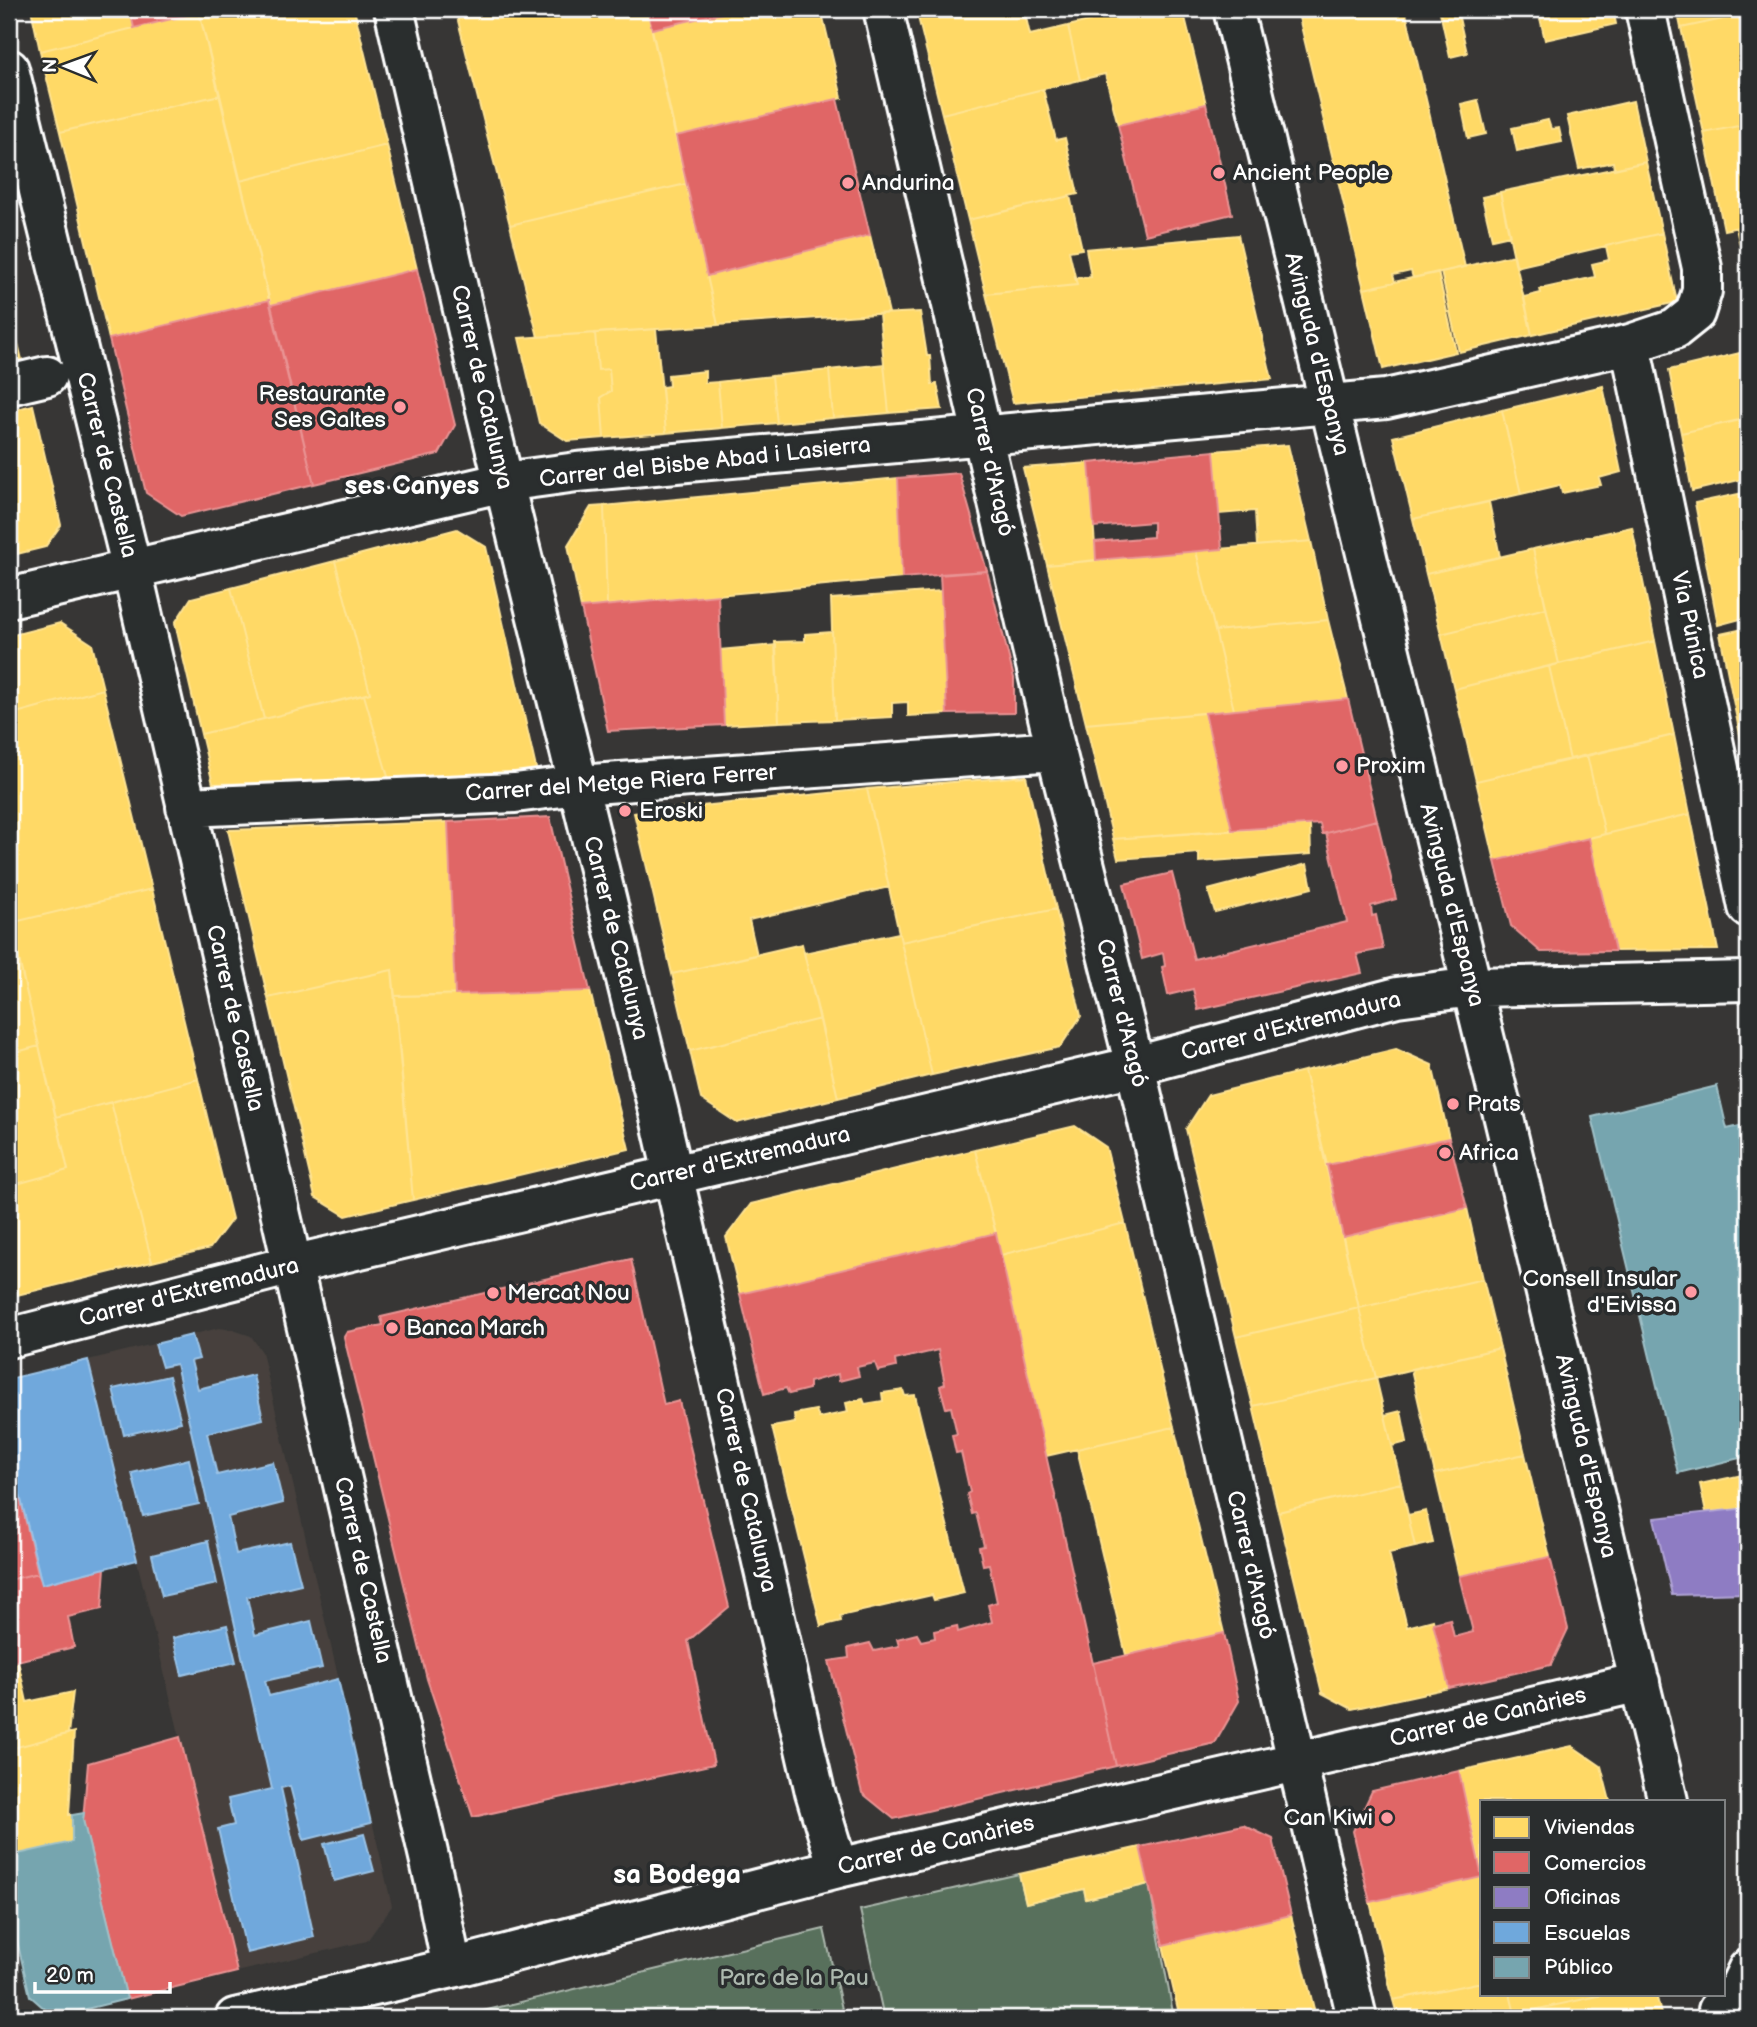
<svg xmlns="http://www.w3.org/2000/svg" width="1757" height="2027" font-family="'Balsamiq Sans',sans-serif">
	<style>
		.built { fill: #46413d }
		.green { fill: #59705c; stroke: #acb8ae; stroke-width: 2 }
		.homes { fill: #ffd966; stroke: #ffe494; stroke-width: 2 }
		.shops { fill: #e06666; stroke: #e99494; stroke-width: 2 }
		.offices { fill: #8e7cc3; stroke: #b0a3d5; stroke-width: 2 }
		.schools { fill: #6fa8dc; stroke: #9ac2e6; stroke-width: 2 }
		.public { fill: #76a5af; stroke: #9fc0c7; stroke-width: 2 }
		.lines { fill: none; stroke-linecap: round; stroke-linejoin: round }
		.minor-casing { stroke: #fff; stroke-width: 44 }
		.minor { stroke: #2a2d2e; stroke-width: 38 }
		.poi-dot { fill: #ff9aa2; stroke: #2a2d2e; stroke-width: 2.5 }
		.labels { text-anchor: middle; dominant-baseline: central; stroke-width: 7; stroke-linejoin: round; paint-order: stroke }
		.poi-label { font-size: 23px; fill: #fff; stroke: #2a2d2e; text-anchor: start }
		.street-label { font-size: 23px; fill: #fff; stroke: #2a2d2e }
		.park-label { font-size: 23px; fill: #acb8ae; stroke: #2a2d2e }
		.quarter-label { font-size: 26px; font-weight: bold; fill: #fff; stroke: #2a2d2e }
	</style>
	<rect width="100%" height="100%" fill="#373635"/>
	<filter id="ink" filterUnits="userSpaceOnUse"><feTurbulence type="fractalNoise" baseFrequency=".0143" numOctaves="2"/><feDisplacementMap in="SourceGraphic" scale="14" xChannelSelector="R" yChannelSelector="G"/><feConvolveMatrix kernelMatrix="1 2 1 2 8 2 1 2 1" color-interpolation-filters="sRGB"/></filter>
	<g filter="url(#ink)">
		<path class="built" d="M 219,1328 L 233,1330 L 251,1336 L 262,1352 L 392,1906 L 367,1941 L 237,1972 L 88,1360 Z"/>
		<path class="green" d="M 1019,1874 L 1026,1903 L 1084,1889 L 1086,1899 L 1149,1884 L 1174,2018 L 884,2018 L 860,1910 Z
			M 824,1929 L 844,2018 L 454,2018 Z"/>
		<path class="homes" d="M 31,9 L 130,9 L 134,28 L 40,51 Z
			M 213,9 L 354,9 L 387,145 L 240,181 L 199,12 Z
			M 455,9 L 647,9 L 686,184 L 510,225 Z
			M 740,9 L 821,9 L 842,98 L 676,136 L 652,29 Z
			M 916,9 L 1024,9 L 1030,35 L 1068,26 L 1080,80 L 942,114 Z
			M 1139,9 L 1183,9 L 1206,104 L 1118,125 L 1105,74 L 1080,80 L 1068,26 Z
			M 1297,9 L 1405,9 L 1465,267 L 1413,278 L 1411,271 L 1393,275 L 1395,282 L 1364,289 Z
			M 1457,9 L 1467,53 L 1450,57 L 1440,12 Z
			M 1538,9 L 1613,9 L 1616,24 L 1545,40 Z
			M 1677,9 L 1726,9 L 1728,18 L 1681,28 Z
			M 1726,9 L 1748,9 L 1748,124 L 1704,133 L 1681,28 L 1728,18 Z
			M 199,12 L 220,95 L 60,132 L 40,51 Z
			M 1043,89 L 1056,140 L 1065,138 L 1078,194 L 968,220 L 942,114 Z
			M 220,95 L 269,300 L 109,339 L 60,132 Z
			M 1478,100 L 1486,134 L 1468,138 L 1461,104 Z
			M 1633,101 L 1646,162 L 1614,169 L 1613,162 L 1579,169 L 1567,116 Z
			M 1548,120 L 1551,129 L 1559,128 L 1562,142 L 1517,151 L 1512,128 Z
			M 1748,124 L 1748,225 L 1724,230 L 1704,133 Z
			M 387,145 L 417,269 L 271,305 L 240,181 Z
			M 1646,162 L 1662,233 L 1516,267 L 1500,192 Z
			M 686,184 L 718,325 L 538,337 L 510,225 Z
			M 1500,193 L 1510,235 L 1492,239 L 1482,197 Z
			M 1070,196 L 1082,249 L 1069,251 L 1077,285 L 986,294 L 968,220 Z
			M 1748,225 L 1748,277 L 1747,277 L 1736,228 Z
			M 1662,233 L 1677,302 L 1532,335 L 1524,297 L 1541,293 L 1540,289 L 1595,277 L 1592,264 L 1609,260 L 1606,246 Z
			M 870,235 L 889,313 L 718,325 L 707,276 Z
			M 1238,235 L 1272,379 L 1013,403 L 986,294 L 1077,285 L 1075,278 L 1091,277 L 1086,249 Z
			M 1514,255 L 1532,335 L 1459,352 L 1441,272 Z
			M 1438,272 L 1456,352 L 1383,369 L 1364,289 Z
			M 9,306 L 22,360 L 9,363 Z
			M 920,312 L 927,356 L 930,356 L 932,385 L 937,384 L 942,409 L 889,413 L 879,314 Z
			M 656,329 L 666,433 L 604,438 L 601,397 L 611,391 L 609,369 L 598,370 L 595,333 Z
			M 595,333 L 598,370 L 609,369 L 611,391 L 601,397 L 604,438 L 567,441 L 539,423 L 519,338 Z
			M 1748,351 L 1748,418 L 1681,433 L 1669,370 Z
			M 884,364 L 889,413 L 833,418 L 829,370 Z
			M 829,370 L 833,418 L 777,423 L 772,376 Z
			M 705,371 L 705,383 L 718,382 L 722,428 L 666,433 L 662,387 L 669,386 L 668,375 Z
			M 772,376 L 777,423 L 722,428 L 718,382 Z
			M 1603,386 L 1621,472 L 1599,478 L 1601,485 L 1562,493 L 1560,485 L 1521,494 L 1502,410 Z
			M 33,405 L 61,525 L 45,547 L 9,556 L 9,411 Z
			M 1502,410 L 1521,494 L 1413,519 L 1393,437 Z
			M 1741,420 L 1748,448 L 1748,478 L 1692,491 L 1681,433 Z
			M 1288,445 L 1311,541 L 1257,546 L 1255,511 L 1219,514 L 1214,451 Z
			M 1089,463 L 1096,560 L 1047,565 L 1023,468 Z
			M 898,478 L 902,578 L 607,605 L 604,506 Z
			M 1748,492 L 1748,617 L 1718,625 L 1695,503 Z
			M 1489,502 L 1500,557 L 1426,574 L 1413,519 Z
			M 604,506 L 607,605 L 581,608 L 568,545 L 591,507 Z
			M 1632,527 L 1655,641 L 1559,664 L 1533,549 Z
			M 457,529 L 486,547 L 538,777 L 389,780 L 364,695 L 370,693 L 335,561 Z
			M 1311,541 L 1328,620 L 1215,631 L 1196,551 Z
			M 1533,549 L 1546,608 L 1441,634 L 1426,574 Z
			M 1196,551 L 1234,710 L 1086,724 L 1047,565 Z
			M 335,561 L 370,693 L 264,719 L 231,588 Z
			M 231,588 L 264,719 L 201,734 L 175,623 L 191,598 Z
			M 941,591 L 947,714 L 908,716 L 908,702 L 892,703 L 892,717 L 835,720 L 831,599 Z
			M 1546,608 L 1559,664 L 1454,689 L 1441,634 Z
			M 1328,620 L 1348,699 L 1234,710 L 1215,631 Z
			M 60,623 L 92,644 L 103,689 L 9,715 L 9,636 Z
			M 1748,628 L 1748,697 L 1733,700 L 1720,634 Z
			M 832,632 L 835,720 L 779,722 L 775,642 L 805,641 L 805,634 Z
			M 1655,641 L 1674,735 L 1570,760 L 1549,666 Z
			M 776,645 L 779,722 L 724,725 L 720,650 Z
			M 1549,666 L 1570,760 L 1476,781 L 1454,689 Z
			M 103,689 L 152,889 L 10,923 L 9,715 Z
			M 364,695 L 389,780 L 213,784 L 201,734 Z
			M 1748,697 L 1748,774 L 1733,700 Z
			M 1205,713 L 1232,830 L 1113,839 L 1086,724 Z
			M 1674,735 L 1690,814 L 1605,834 L 1587,755 Z
			M 1587,755 L 1605,834 L 1495,861 L 1476,781 Z
			M 1026,776 L 1056,909 L 901,942 L 867,789 Z
			M 867,789 L 889,887 L 749,920 L 757,955 L 672,974 L 634,813 Z
			M 1690,814 L 1718,950 L 1615,951 L 1589,838 Z
			M 448,822 L 455,995 L 395,996 L 392,970 L 268,998 L 228,830 Z
			M 1310,825 L 1311,854 L 1199,862 L 1199,853 L 1118,859 L 1113,839 Z
			M 1307,864 L 1312,888 L 1215,912 L 1208,890 Z
			M 152,889 L 198,1079 L 56,1117 L 10,923 Z
			M 1056,909 L 1081,1016 L 1060,1047 L 932,1075 L 901,942 Z
			M 9,916 L 39,1046 L 9,1054 Z
			M 899,933 L 932,1075 L 838,1098 L 804,953 Z
			M 802,944 L 820,1019 L 690,1051 L 672,974 Z
			M 392,970 L 413,1200 L 346,1216 L 315,1197 L 268,998 Z
			M 590,991 L 629,1149 L 413,1200 L 395,996 Z
			M 820,1019 L 838,1098 L 737,1123 L 701,1099 L 690,1051 Z
			M 39,1046 L 68,1170 L 9,1186 L 9,1054 Z
			M 1396,1049 L 1432,1065 L 1449,1138 L 1327,1165 L 1304,1071 Z
			M 1304,1071 L 1359,1308 L 1236,1337 L 1186,1129 L 1208,1095 Z
			M 198,1079 L 232,1219 L 210,1248 L 152,1262 L 111,1102 Z
			M 111,1102 L 152,1262 L 9,1297 L 9,1186 L 68,1170 L 56,1117 Z
			M 1075,1126 L 1106,1147 L 1125,1223 L 1001,1255 L 975,1150 Z
			M 975,1150 L 996,1233 L 740,1294 L 726,1237 L 751,1204 Z
			M 1467,1208 L 1483,1279 L 1359,1308 L 1343,1237 Z
			M 1125,1223 L 1174,1427 L 1046,1456 L 1001,1255 Z
			M 1483,1279 L 1500,1348 L 1376,1378 L 1359,1308 Z
			M 1359,1308 L 1376,1378 L 1253,1406 L 1236,1337 Z
			M 1500,1348 L 1525,1454 L 1435,1474 L 1411,1369 Z
			M 1376,1378 L 1401,1483 L 1278,1512 L 1253,1406 Z
			M 903,1390 L 905,1396 L 915,1395 L 964,1593 L 934,1600 L 932,1595 L 840,1616 L 841,1621 L 821,1626 L 772,1427 L 795,1423 L 794,1414 L 816,1410 L 819,1418 L 848,1412 L 846,1403 L 863,1399 L 865,1404 L 883,1401 L 882,1393 Z
			M 1401,1411 L 1407,1442 L 1392,1446 L 1385,1415 Z
			M 1174,1427 L 1224,1633 L 1126,1655 L 1077,1449 Z
			M 9,1451 L 15,1476 L 9,1478 Z
			M 1525,1454 L 1550,1557 L 1459,1576 L 1435,1474 Z
			M 1747,1474 L 1748,1508 L 1706,1512 L 1700,1484 Z
			M 1401,1483 L 1415,1547 L 1389,1553 L 1407,1627 L 1433,1620 L 1449,1688 L 1352,1709 L 1322,1693 L 1278,1512 Z
			M 1426,1511 L 1433,1543 L 1415,1547 L 1408,1515 Z
			M 18,1661 L 27,1702 L 73,1692 L 68,1734 L 9,1749 L 9,1663 Z
			M 74,1732 L 69,1815 L 72,1815 L 72,1842 L 9,1856 L 9,1749 Z
			M 1572,1746 L 1601,1766 L 1610,1801 L 1482,1801 L 1482,1873 L 1459,1771 Z
			M 1140,1847 L 1149,1884 L 1086,1899 L 1084,1889 L 1026,1903 L 1019,1874 Z
			M 1482,1877 L 1482,1982 L 1393,2000 L 1370,1902 Z
			M 1291,1915 L 1314,2009 L 1274,2018 L 1180,2018 L 1163,1945 Z
			M 1482,1982 L 1482,1994 L 1510,1994 L 1516,2018 L 1398,2018 L 1393,2000 Z
			M 1510,1994 L 1608,1994 L 1515,2014 Z
			M 1608,1994 L 1656,1994 L 1662,2018 L 1516,2018 L 1515,2014 Z
			M 1314,2009 L 1316,2018 L 1274,2018 Z"/>
		<path class="shops" d="M 130,9 L 213,9 L 134,28 Z
			M 647,9 L 740,9 L 652,29 Z
			M 1089,9 L 1139,9 L 1092,20 Z
			M 837,99 L 870,235 L 707,276 L 676,136 Z
			M 1206,104 L 1232,214 L 1145,235 L 1118,125 Z
			M 417,269 L 455,425 L 439,454 L 314,484 L 271,305 Z
			M 269,300 L 314,484 L 181,516 L 146,493 L 109,339 Z
			M 1214,451 L 1222,549 L 1096,560 L 1095,542 L 1153,537 L 1153,522 L 1094,527 L 1089,463 Z
			M 959,473 L 987,571 L 902,578 L 898,478 Z
			M 987,571 L 1014,678 L 1014,713 L 947,714 L 940,574 Z
			M 718,595 L 724,725 L 608,731 L 581,608 Z
			M 1348,699 L 1377,820 L 1322,834 L 1320,824 L 1232,830 L 1205,713 Z
			M 550,817 L 590,991 L 455,995 L 448,822 Z
			M 1377,820 L 1396,899 L 1371,906 L 1372,916 L 1376,915 L 1383,949 L 1357,954 L 1362,973 L 1198,1010 L 1193,989 L 1168,995 L 1162,967 L 1165,966 L 1163,953 L 1142,959 L 1124,884 L 1172,873 L 1194,959 L 1347,922 L 1326,833 Z
			M 1589,838 L 1615,951 L 1541,952 L 1511,926 L 1495,861 Z
			M 1449,1138 L 1467,1208 L 1343,1237 L 1327,1165 Z
			M 996,1233 L 1116,1766 L 894,1819 L 862,1793 L 829,1661 L 849,1658 L 848,1648 L 870,1643 L 874,1651 L 899,1646 L 897,1639 L 917,1634 L 921,1641 L 935,1638 L 934,1631 L 957,1626 L 958,1632 L 992,1622 L 988,1605 L 997,1602 L 989,1564 L 983,1565 L 979,1547 L 984,1546 L 976,1513 L 972,1514 L 967,1494 L 970,1492 L 961,1452 L 956,1453 L 952,1435 L 957,1434 L 951,1407 L 946,1408 L 940,1386 L 945,1384 L 938,1350 L 895,1360 L 896,1367 L 878,1371 L 875,1363 L 857,1367 L 859,1376 L 839,1381 L 838,1374 L 809,1382 L 809,1389 L 789,1394 L 786,1388 L 764,1394 L 740,1294 Z
			M 631,1259 L 664,1405 L 679,1401 L 729,1607 L 688,1641 L 714,1764 L 473,1817 L 427,1679 L 344,1337 L 347,1332 L 383,1325 L 381,1317 Z
			M 15,1476 L 38,1573 L 9,1580 L 9,1478 Z
			M 1550,1557 L 1568,1629 L 1551,1665 L 1449,1688 L 1433,1623 L 1450,1619 L 1454,1637 L 1473,1632 L 1459,1576 Z
			M 105,1568 L 102,1609 L 68,1617 L 74,1647 L 9,1663 L 9,1580 L 38,1573 L 42,1584 Z
			M 1224,1633 L 1239,1701 L 1215,1743 L 1116,1766 L 1093,1663 Z
			M 180,1737 L 237,1972 L 127,1999 L 83,1820 L 88,1763 Z
			M 1459,1771 L 1482,1877 L 1370,1902 L 1353,1831 L 1372,1791 Z
			M 1243,1825 L 1273,1839 L 1291,1915 L 1163,1945 L 1140,1847 Z"/>
		<path class="offices" d="M 1748,1508 L 1748,1593 L 1672,1595 L 1654,1518 Z"/>
		<path class="schools" d="M 192,1335 L 199,1359 L 191,1361 L 198,1389 L 253,1375 L 263,1419 L 207,1433 L 217,1475 L 273,1462 L 283,1503 L 228,1517 L 236,1554 L 290,1542 L 301,1584 L 247,1597 L 255,1635 L 311,1621 L 322,1668 L 265,1681 L 269,1696 L 338,1679 L 371,1823 L 304,1840 L 290,1786 L 281,1788 L 314,1937 L 247,1953 L 218,1829 L 234,1825 L 228,1799 L 272,1789 L 176,1364 L 162,1367 L 155,1344 Z
			M 88,1360 L 137,1560 L 42,1584 L 9,1451 L 9,1379 Z
			M 169,1376 L 181,1422 L 124,1435 L 113,1389 Z
			M 189,1459 L 199,1504 L 143,1516 L 132,1473 Z
			M 208,1541 L 217,1584 L 162,1596 L 152,1555 Z
			M 227,1625 L 236,1662 L 182,1675 L 173,1638 Z
			M 364,1834 L 374,1871 L 334,1881 L 324,1844 Z"/>
		<path class="public" d="M 1717,1086 L 1727,1129 L 1748,1124 L 1748,1456 L 1678,1473 L 1592,1117 Z
			M 84,1813 L 83,1820 L 127,1999 L 54,2017 L 30,1996 L 9,1907 L 9,1856 L 72,1842 L 72,1815 Z"/>
		<g class="lines">
			<defs>
				<path id="minor" d="M 394,9 L 487,414 L 659,1113 L 815,1792 L 838,1868
					M 883,9 L 1056,751 L 1135,1066 L 1357,2018
					M 1233,9 L 1502,1110 L 1668,1801
					M 9,69 L 132,569 L 434,1879 L 452,1968
					M 1630,344 L 1748,907
					M 9,385 L 47,376
					M 9,598 L 504,482 L 577,472 L 1386,399 L 1630,344 L 1675,329 L 1695,313 L 1702,291 L 1702,268 L 1645,9
					M 186,807 L 515,793 L 578,785 L 1056,751
					M 9,1338 L 292,1265 L 1135,1066 L 1397,997 L 1472,987 L 1748,981
					M 1718,2010 L 1739,1988 L 1748,1969
					M 235,2018 L 452,1968 L 838,1868 L 1640,1682"/>
			</defs>
			<use href="#minor" class="minor-casing"/>
			<use href="#minor" class="minor"/>
		</g>
	</g>
	<g class="poi-dot">
		<circle cx="1219" cy="173" r="7"/>
		<circle cx="848" cy="183" r="7"/>
		<circle cx="400" cy="407" r="7"/>
		<circle cx="1342" cy="766" r="7"/>
		<circle cx="625" cy="811" r="7"/>
		<circle cx="1453" cy="1104" r="7"/>
		<circle cx="1445" cy="1153" r="7"/>
		<circle cx="1691" cy="1292" r="7"/>
		<circle cx="493" cy="1293" r="7"/>
		<circle cx="392" cy="1328" r="7"/>
		<circle cx="1387" cy="1818" r="7"/>
	</g>
	<g class="labels">
		<g class="poi-label">
			<text x="1233" y="173">Ancient People</text>
			<text x="862" y="183">Andurina</text>
			<text x="386" y="394" text-anchor="end">Restaurante<tspan x="386" dy="26">Ses Galtes</tspan></text>
			<text x="1356" y="766">Proxim</text>
			<text x="639" y="811">Eroski</text>
			<text x="1467" y="1104">Prats</text>
			<text x="1459" y="1153">Africa</text>
			<text x="1677" y="1279" text-anchor="end">Consell Insular<tspan x="1677" dy="26">d'Eivissa</tspan></text>
			<text x="507" y="1293">Mercat Nou</text>
			<text x="406" y="1328">Banca March</text>
			<text x="1373" y="1818" text-anchor="end">Can Kiwi</text>
		</g>
		<g class="street-label">
			<text transform="translate(1317 354) rotate(76)">Avinguda d'Espanya</text>
			<text transform="translate(482 387) rotate(77)">Carrer de Catalunya</text>
			<text transform="translate(705 462) rotate(-6)">Carrer del Bisbe Abad i Lasierra</text>
			<text transform="translate(990 462) rotate(77)">Carrer d'Aragó</text>
			<text transform="translate(107 465) rotate(76)">Carrer de Castella</text>
			<text transform="translate(1690 625) rotate(78)">Via Púnica</text>
			<text transform="translate(621 783) rotate(-4)">Carrer del Metge Riera Ferrer</text>
			<text transform="translate(1452 905) rotate(76)">Avinguda d'Espanya</text>
			<text transform="translate(616 938) rotate(76)">Carrer de Catalunya</text>
			<text transform="translate(1122 1013) rotate(76)">Carrer d'Aragó</text>
			<text transform="translate(235 1018) rotate(77)">Carrer de Castella</text>
			<text transform="translate(1291 1026) rotate(-14)">Carrer d'Extremadura</text>
			<text transform="translate(740 1159) rotate(-13)">Carrer d'Extremadura</text>
			<text transform="translate(189 1292) rotate(-14)">Carrer d'Extremadura</text>
			<text transform="translate(1586 1456) rotate(77)">Avinguda d'Espanya</text>
			<text transform="translate(746 1490) rotate(77)">Carrer de Catalunya</text>
			<text transform="translate(1251 1565) rotate(77)">Carrer d'Aragó</text>
			<text transform="translate(363 1570) rotate(77)">Carrer de Castella</text>
			<text transform="translate(1488 1717) rotate(-13)">Carrer de Canàries</text>
			<text transform="translate(936 1845) rotate(-13)">Carrer de Canàries</text>
		</g>
		<g class="park-label">
			<text x="794" y="1978">Parc de la Pau</text>
		</g>
		<g class="quarter-label">
			<text x="412" y="486">ses Canyes</text>
			<text x="677" y="1875">sa Bodega</text>
		</g>
	</g>
	<rect width="1757" height="2027" fill="none" stroke="#2a2d2e" stroke-width="35"/>
	<rect x="18" y="18" width="1722" height="1992" fill="none" stroke="#fff" stroke-width="2.5" filter="url(#ink)"/>
	<rect x="1480" y="1800" width="245" height="196" fill="#2a2d2e" stroke="#7f8182" stroke-width="2"/>
	<rect x="1494" y="1817" width="35" height="21" fill="#ffd966" stroke="#7f8182" stroke-width="2"/>
	<text x="1544" y="1834" font-size="21" fill="#ffffff">Viviendas</text>
	<rect x="1494" y="1852" width="35" height="21" fill="#e06666" stroke="#7f8182" stroke-width="2"/>
	<text x="1544" y="1870" font-size="21" fill="#ffffff">Comercios</text>
	<rect x="1494" y="1887" width="35" height="21" fill="#8e7cc3" stroke="#7f8182" stroke-width="2"/>
	<text x="1544" y="1904" font-size="21" fill="#ffffff">Oficinas</text>
	<rect x="1494" y="1922" width="35" height="21" fill="#6fa8dc" stroke="#7f8182" stroke-width="2"/>
	<text x="1544" y="1940" font-size="21" fill="#ffffff">Escuelas</text>
	<rect x="1494" y="1957" width="35" height="21" fill="#76a5af" stroke="#7f8182" stroke-width="2"/>
	<text x="1544" y="1974" font-size="21" fill="#ffffff">Público</text>
	<g transform="translate(66 66) rotate(271)" stroke="#2a2d2e" stroke-width="5" paint-order="stroke">
	<path d="M0-5L12 26L0 18L-12 26Z" fill="#ffffff"/>
	<text y="-10" font-size="19" font-weight="bold" text-anchor="middle" fill="#ffffff">N</text>
	</g>
	<path d="M35 1982v10h135v-10" fill="none" stroke="#ffffff" stroke-width="3.5"/>
	<text x="46" y="1982" font-size="21" fill="#ffffff" stroke="#2a2d2e" stroke-width="5" paint-order="stroke">20 m</text>
</svg>
